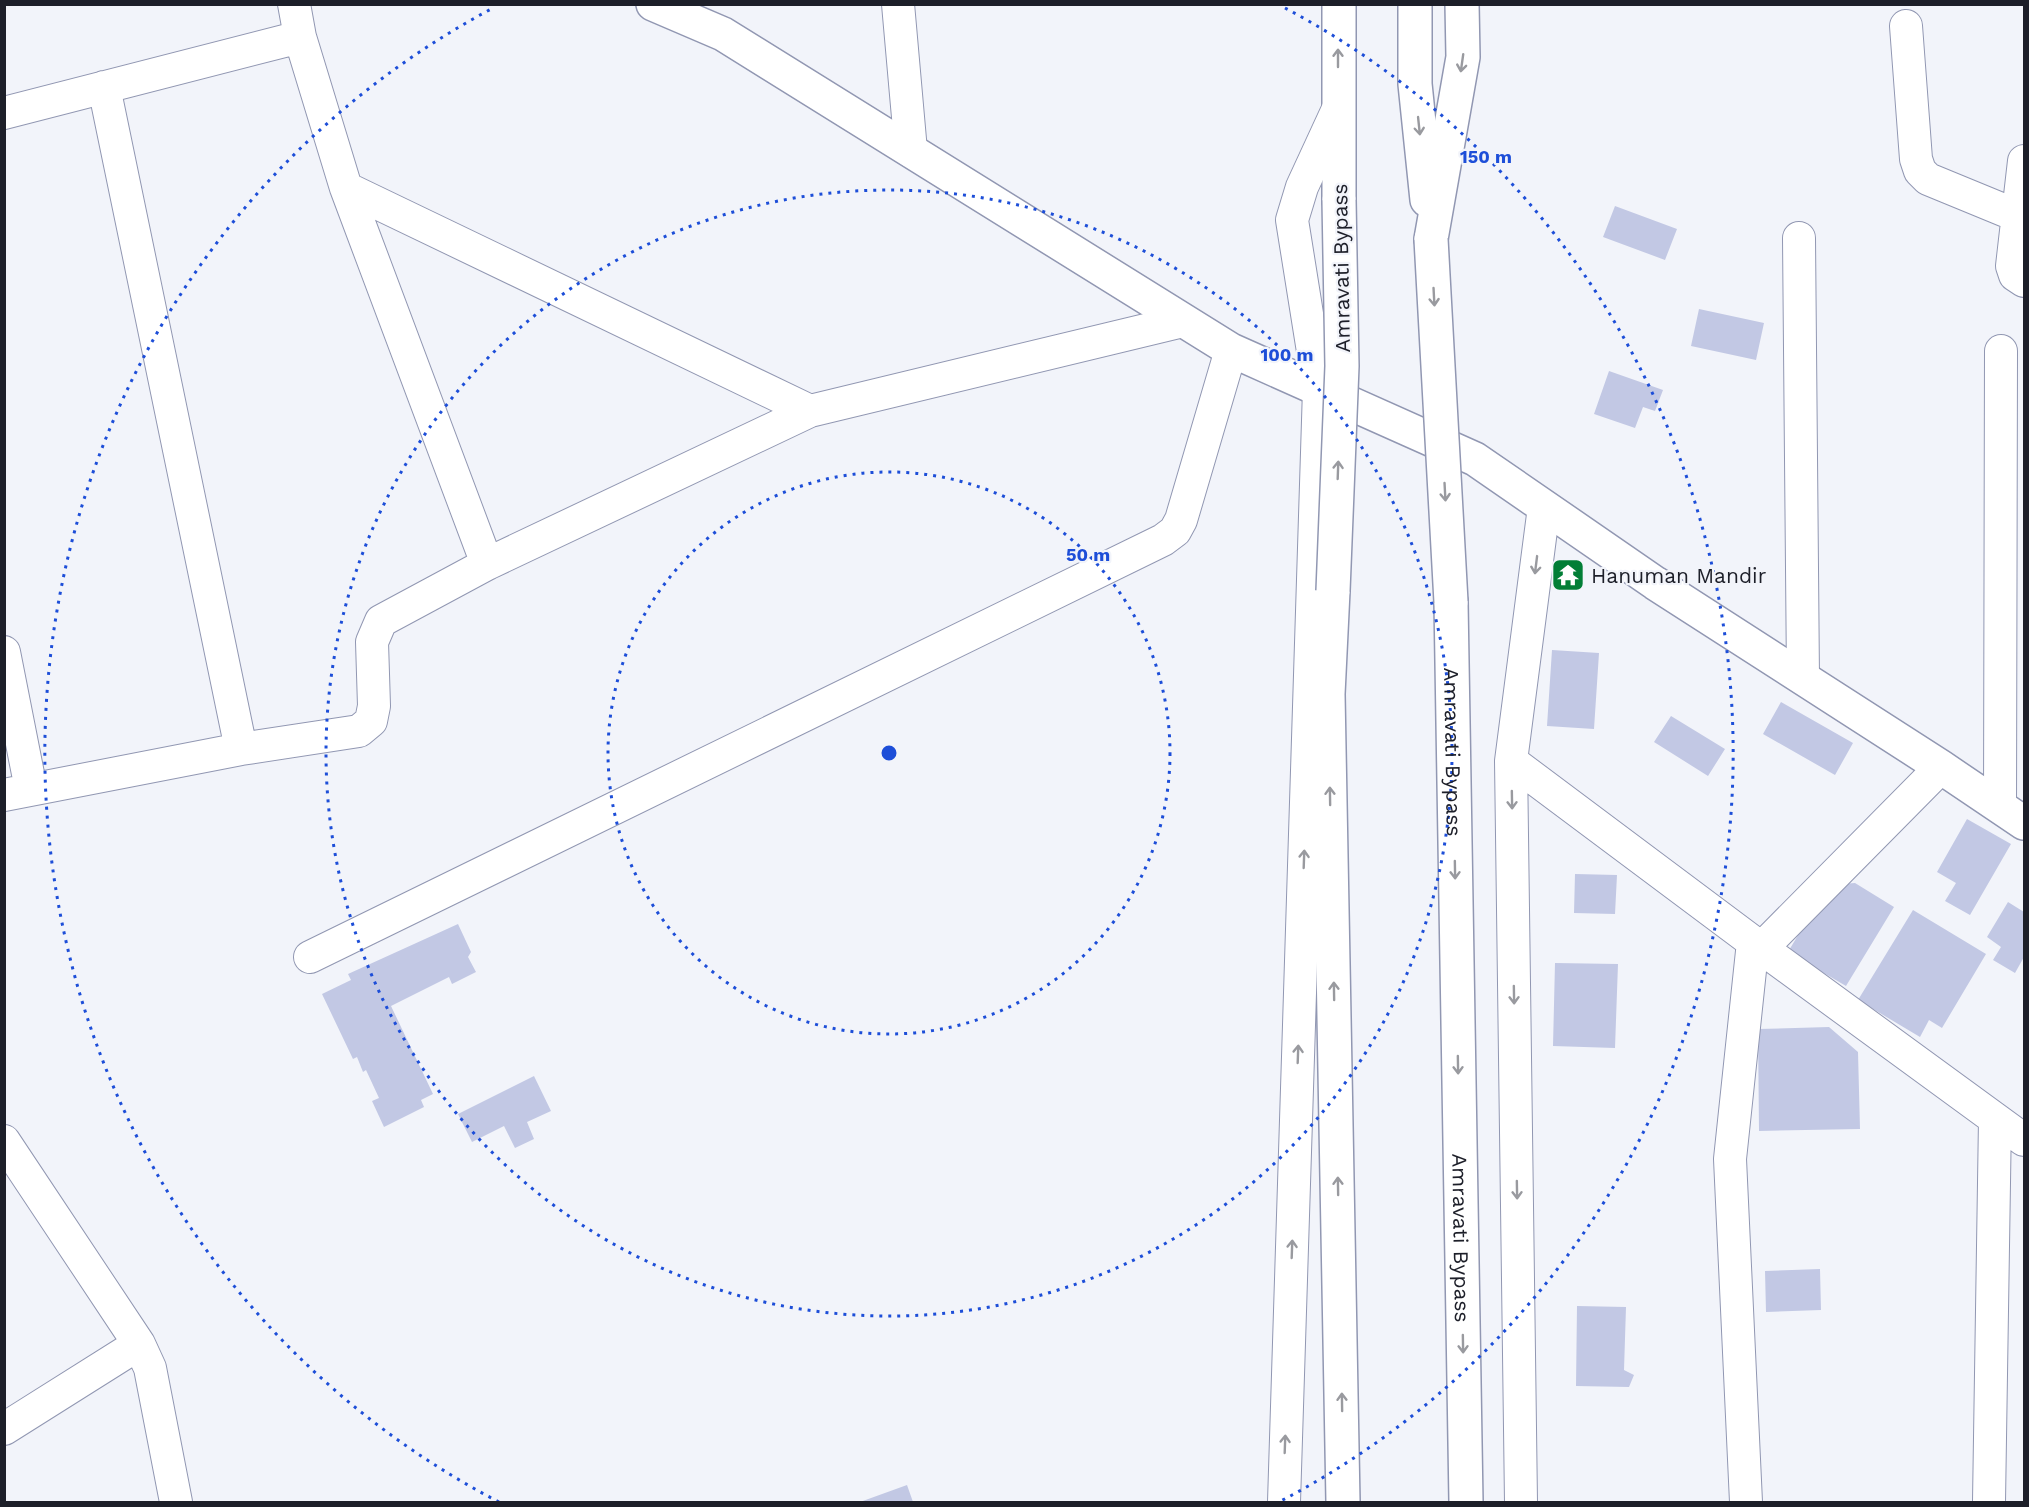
<svg xmlns="http://www.w3.org/2000/svg" width="2029" height="1507" font-family="'Work Sans',sans-serif">
	<style>
		.building { fill: #c2c8e4 }
		.lines { fill: none; stroke-linecap: round; stroke-linejoin: round }
		.street-casing { stroke: #9197b2; stroke-width: 34 }
		.secondary-casing { stroke: #9197b2; stroke-width: 36 }
		.highway-casing { stroke: #9197b2; stroke-width: 36 }
		.street { stroke: #fff; stroke-width: 32 }
		.secondary { stroke: #fff; stroke-width: 33 }
		.highway { stroke: #fff; stroke-width: 33 }
		.highway-bridge-casing { stroke: #9197b2; stroke-width: 36; stroke-linecap: butt }
		.highway-bridge { stroke: #fff; stroke-width: 33 }
		.oneway { stroke: #999a9f }
		.ring { fill: none; stroke: #1d4ed8; stroke-width: 3; stroke-dasharray: 3 6 }
		.labels { text-anchor: middle; dominant-baseline: central; stroke-width: 4.5; stroke-linejoin: round; paint-order: stroke }
		.street-label { font-size: 21px; fill: #1d1f29; stroke: #f2f4fa }
		.poi-label { font-size: 21px; fill: #1d1f29; stroke: #f2f4fa; text-anchor: start }
		.centre { fill: #1d4ed8; stroke: #f2f4fa; stroke-width: 3 }
		.ring-label { font-size: 18px; text-anchor: middle; font-weight: bold; fill: #1d4ed8; stroke: #f2f4fa; stroke-width: 4.5; stroke-linejoin: round; paint-order: stroke }
	</style>
	<rect width="100%" height="100%" fill="#f2f4fa"/>
	<path class="building" d="M 1615,206 L 1677,229 L 1665,260 L 1603,237 Z
		M 1699,309 L 1764,323 L 1756,360 L 1691,346 Z
		M 1609,371 L 1663,390 L 1655,411 L 1643,407 L 1635,428 L 1594,414 Z
		M 1552,650 L 1599,653 L 1594,729 L 1547,726 Z
		M 1781,702 L 1853,743 L 1835,775 L 1763,734 Z
		M 1671,716 L 1725,749 L 1708,776 L 1654,742 Z
		M 1967,819 L 2011,844 L 1970,915 L 1945,901 L 1956,883 L 1937,872 Z
		M 1575,874 L 1617,875 L 1615,914 L 1574,913 Z
		M 1855,883 L 1894,907 L 1846,986 L 1788,952 L 1828,885 Z
		M 2008,902 L 2024,912 L 2024,957 L 2015,973 L 1993,960 L 2001,947 L 1987,937 Z
		M 1913,910 L 1986,954 L 1942,1028 L 1929,1020 L 1920,1037 L 1858,1000 Z
		M 458,924 L 471,952 L 468,957 L 476,972 L 452,984 L 449,977 L 391,1006 L 433,1094 L 421,1100 L 424,1107 L 384,1127 L 372,1101 L 379,1098 L 366,1070 L 363,1072 L 357,1057 L 353,1059 L 322,994 L 351,980 L 348,974 Z
		M 1555,963 L 1618,964 L 1615,1048 L 1553,1046 Z
		M 1829,1027 L 1858,1052 L 1860,1129 L 1759,1131 L 1758,1029 Z
		M 534,1076 L 551,1111 L 527,1122 L 534,1139 L 515,1148 L 504,1126 L 472,1142 L 458,1114 Z
		M 1820,1269 L 1821,1310 L 1766,1312 L 1765,1271 Z
		M 1577,1306 L 1626,1307 L 1624,1370 L 1634,1375 L 1629,1387 L 1576,1386 Z
		M 907,1485 L 913,1502 L 860,1502 Z"/>
	<g class="lines">
		<defs>
			<path id="street" d="M 294,4 L 300,37 L 346,188 L 487,564
				M 898,4 L 911,151
				M 1906,26 L 1916,159 L 1920,171 L 1928,179 L 2018,216
				M 104,87 L 241,749
				M 4,113 L 300,37
				M 2024,161 L 2012,266 L 2015,275 L 2024,281
				M 346,188 L 810,411
				M 1799,238 L 1803,678
				M 4,652 L 31,789
				M 1511,761 L 1753,942 L 2024,1140
				M 4,795 L 241,749 L 359,731 L 371,721 L 374,706 L 372,642 L 381,621 L 487,564 L 810,411 L 1183,321
				M 2000,806 L 2001,351
				M 1762,948 L 1941,767
				M 310,957 L 1163,540 L 1175,531 L 1181,520 L 1231,350
				M 4,1141 L 139,1344 L 150,1368 L 176,1502
				M 4,1429 L 139,1344
				M 1284,1502 L 1319,389 L 1292,220 L 1302,187 L 1338,109
				M 1521,1502 L 1511,761 L 1544,507
				M 1746,1502 L 1730,1159 L 1753,942
				M 1989,1502 L 1995,1119"/>
			<path id="secondary" d="M 653,4 L 723,34 L 1231,350 L 1475,459 L 1655,583 L 1941,767 L 2024,823"/>
			<g id="highway">
				<path d="M 1339,4 L 1339,200"/>
				<path d="M 1415,4 L 1415,84 L 1427,200"/>
				<path d="M 1431,239 L 1463,57 L 1462,4"/>
				<path d="M 1333,591 L 1328,694 L 1343,1502"/>
				<path id="s1" d="M 1451,602 L 1466,1502"/>
			</g>
		</defs>
		<use href="#street" class="street-casing"/>
		<use href="#secondary" class="secondary-casing"/>
		<use href="#highway" class="highway-casing"/>
		<use href="#street" class="street"/>
		<use href="#secondary" class="secondary"/>
		<use href="#highway" class="highway"/>
		<defs>
			<path id="highway-bridge" d="M 1431,239 L 1451,602
				M 1333,591 L 1342,366 L 1339,200"/>
		</defs>
		<use href="#highway-bridge" class="highway-bridge-casing"/>
		<use href="#highway-bridge" class="highway-bridge"/>
	</g>
	<defs><path id="oneway-shaft" d="M-6 0H5M1.5-3L5.5 0L1.5 3" fill="none" stroke-width="1.6" stroke-linecap="round" stroke-linejoin="round" transform="scale(1.5)"/></defs>
	<g class="oneway">
		<use href="#oneway-shaft" transform="translate(1338 58) rotate(-90)"/>
		<use href="#oneway-shaft" transform="translate(1462 63) rotate(98)"/>
		<use href="#oneway-shaft" transform="translate(1419 126) rotate(84)"/>
		<use href="#oneway-shaft" transform="translate(1434 297) rotate(87)"/>
		<use href="#oneway-shaft" transform="translate(1338 470) rotate(-88)"/>
		<use href="#oneway-shaft" transform="translate(1445 492) rotate(87)"/>
		<use href="#oneway-shaft" transform="translate(1536 565) rotate(97)"/>
		<use href="#oneway-shaft" transform="translate(1330 796) rotate(-91)"/>
		<use href="#oneway-shaft" transform="translate(1512 800) rotate(89)"/>
		<use href="#oneway-shaft" transform="translate(1304 859) rotate(-88)"/>
		<use href="#oneway-shaft" transform="translate(1455 870) rotate(89)"/>
		<use href="#oneway-shaft" transform="translate(1334 991) rotate(-91)"/>
		<use href="#oneway-shaft" transform="translate(1514 995) rotate(89)"/>
		<use href="#oneway-shaft" transform="translate(1298 1054) rotate(-88)"/>
		<use href="#oneway-shaft" transform="translate(1458 1065) rotate(89)"/>
		<use href="#oneway-shaft" transform="translate(1338 1186) rotate(-91)"/>
		<use href="#oneway-shaft" transform="translate(1517 1190) rotate(89)"/>
		<use href="#oneway-shaft" transform="translate(1292 1249) rotate(-88)"/>
		<use href="#oneway-shaft" transform="translate(1463 1344) rotate(89)"/>
		<use href="#oneway-shaft" transform="translate(1342 1402) rotate(-91)"/>
		<use href="#oneway-shaft" transform="translate(1285 1444) rotate(-88)"/>
	</g>
	<g class="ring">
		<circle cx="889" cy="753" r="281"/>
		<circle cx="889" cy="753" r="563"/>
		<path d="M499 1502A844 844 0 0 1 493 8M1285 8A844 844 0 0 1 1279 1502"/>
	</g>
	<defs>
		<symbol id="temple-square" viewBox="-11 -11 22 22"><rect x="-9" y="-9" width="18" height="18" rx="4" fill="#027e36" stroke="#f2f4fa"/><path d="M0-6L5-2H3V0L6.5 2.5H4V6H1.5V3h-3V6H-4V2.5H-6.5L-3 0V-2H-5Z" fill="#fff"/></symbol>
	</defs>
	<g fill-rule="evenodd">
		<use href="#temple-square" x="1549" y="556" width="38" height="38"/>
	</g>
	<g class="labels">
		<g class="street-label">
			<text transform="translate(1341 268) rotate(-91)">Amravati Bypass</text>
			<text stroke="none"><textPath href="#s1" startOffset="150">Amravati Bypass</textPath></text>
			<text stroke="none"><textPath href="#s1" startOffset="636">Amravati Bypass</textPath></text>
		</g>
		<g class="poi-label">
			<text x="1591" y="575">Hanuman Mandir</text>
		</g>
	</g>
	<circle cx="889" cy="753" r="9" class="centre"/>
	<g class="ring-label">
		<text x="1486" y="163">150 m</text>
		<text x="1287" y="361">100 m</text>
		<text x="1088" y="561">50 m</text>
	</g>
	<rect width="2029" height="1507" fill="none" stroke="#1d1f29" stroke-width="12"/>
</svg>
